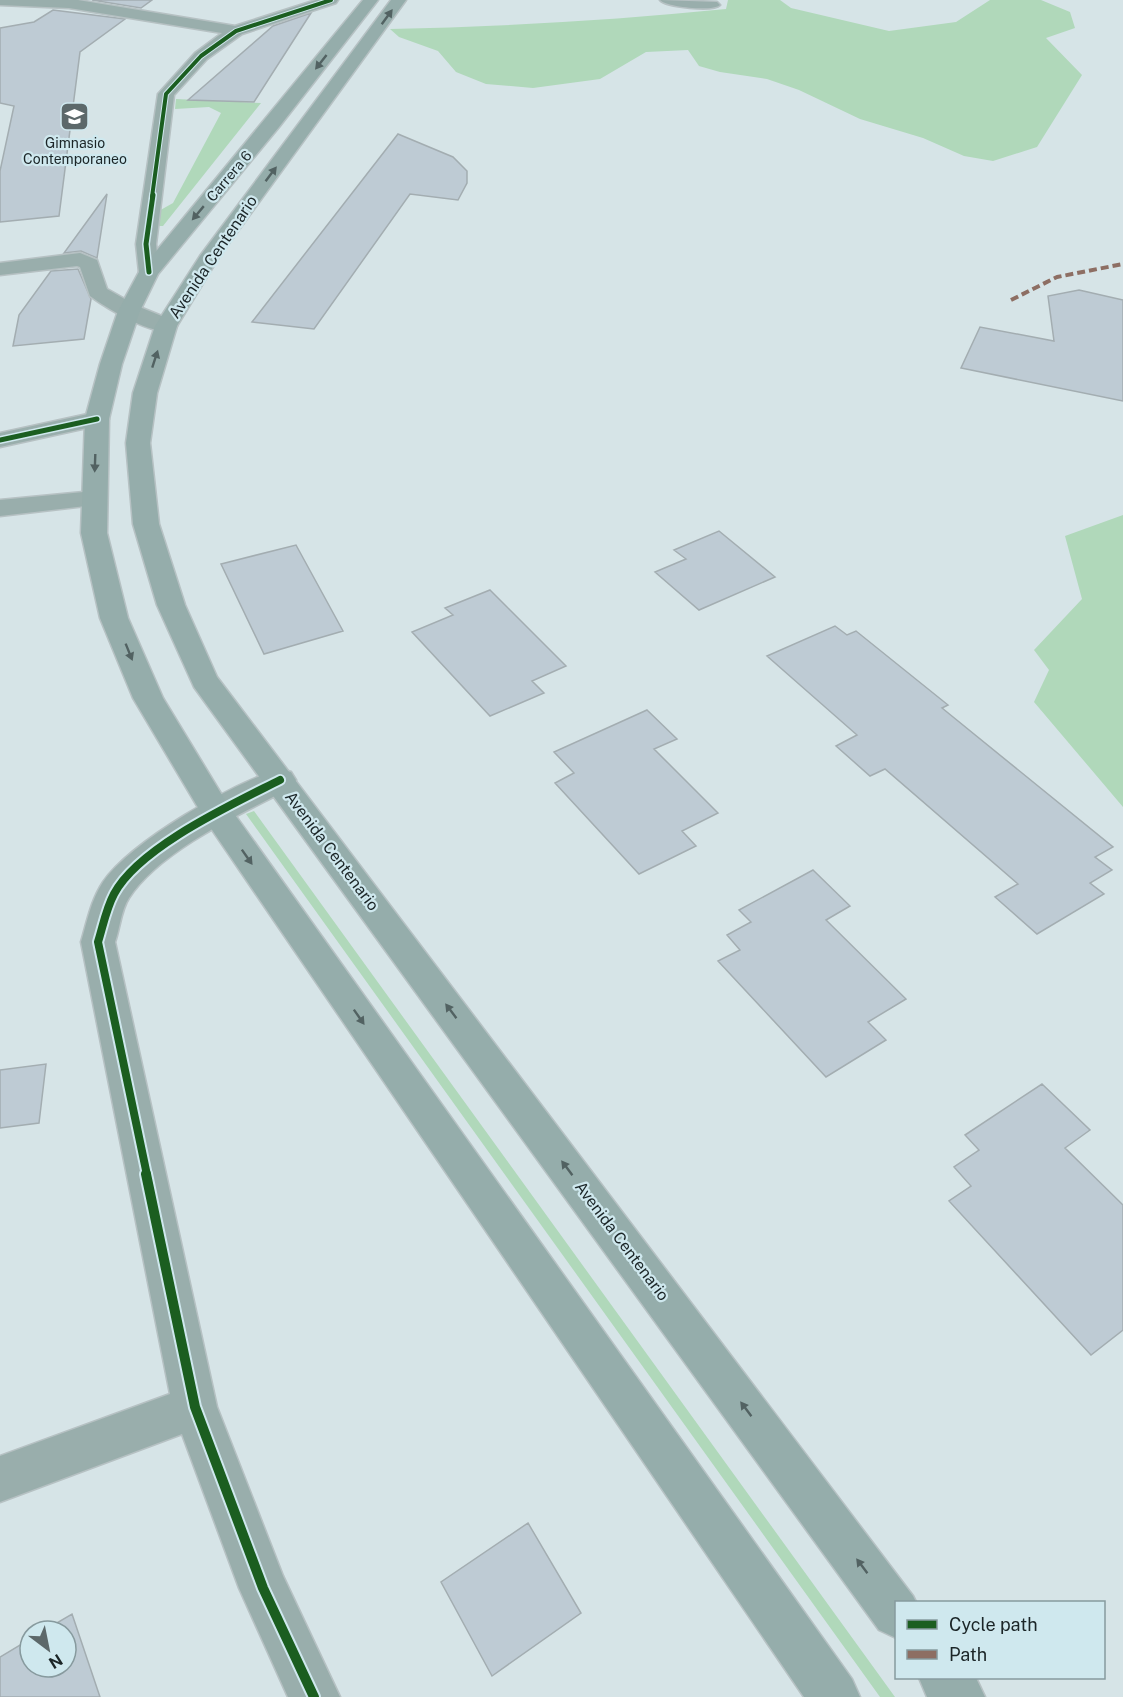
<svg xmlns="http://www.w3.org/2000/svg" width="1123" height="1697" font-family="'Public Sans',sans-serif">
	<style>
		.green { fill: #b0d8ba }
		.building { fill: #becbd4; stroke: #a3adb1; stroke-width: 1.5 }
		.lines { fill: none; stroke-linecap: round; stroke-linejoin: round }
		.minor-casing { stroke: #b6c1c3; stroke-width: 3 }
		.secondary-casing { stroke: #b6c1c3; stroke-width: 3 }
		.minor { fill: #99aeac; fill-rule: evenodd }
		.secondary { fill: #95adab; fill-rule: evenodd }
		.quiet { stroke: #8d6e63; stroke-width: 4; stroke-dasharray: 8 4; stroke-linecap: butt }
		.cycleway-far3-casing { stroke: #cfe8ee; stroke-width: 6 }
		.cycleway-far2-casing { stroke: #cfe8ee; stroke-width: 8 }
		.cycleway-far1-casing { stroke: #cfe8ee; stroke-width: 12 }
		.cycleway-casing { stroke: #cfe8ee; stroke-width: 14 }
		.cycleway-far3 { stroke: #1b5e20; stroke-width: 4 }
		.cycleway-far2 { stroke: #1b5e20; stroke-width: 5 }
		.cycleway-far1 { stroke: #1b5e20; stroke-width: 8 }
		.cycleway { stroke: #1b5e20; stroke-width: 10 }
		.oneway { fill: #526262 }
		.labels { text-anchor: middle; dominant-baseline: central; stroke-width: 4.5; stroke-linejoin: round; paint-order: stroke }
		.far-poi-label { font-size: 14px; fill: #1b2527; stroke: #cfe8ee }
		.far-street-label { font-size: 14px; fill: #1b2527; stroke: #cfe8ee }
		.street-label { font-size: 16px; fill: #1b2527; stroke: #cfe8ee }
	</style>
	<rect width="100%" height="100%" fill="#d6e4e7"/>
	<path class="green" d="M 728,0 L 780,0 L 791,8 L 889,31 L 956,22 L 990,0 L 1041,0 L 1070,12 L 1075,28 L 1046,38 L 1082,75 L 1037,147 L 993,161 L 964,156 L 923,138 L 860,119 L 799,90 L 767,79 L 720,72 L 699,66 L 688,50 L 646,52 L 600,79 L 533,88 L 486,84 L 456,72 L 438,51 L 399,37 L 390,29 C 501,27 615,20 726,9 Z
		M 176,99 L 261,103 L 163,226 L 156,226 L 157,212 L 173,203 L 221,113 L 209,107 L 175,109 Z
		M 1123,515 L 1123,807 L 1034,702 L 1049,670 L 1034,650 L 1082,599 L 1065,536 Z
		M 254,811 L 895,1697 L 880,1697 L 246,814 Z"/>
	<path class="building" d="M 92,0 L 152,0 L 141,8 Z
		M 53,10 L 125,19 L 80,52 L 59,216 L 0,222 L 0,171 L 14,106 L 0,103 L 0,28 L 34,22 Z
		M 311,13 L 254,102 L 188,100 L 273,26 Z
		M 398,134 L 453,157 L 467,171 L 467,183 L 458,200 L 410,194 L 314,329 L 252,322 Z
		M 107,194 L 97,258 L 81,251 L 64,253 Z
		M 78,269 L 91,299 L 84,339 L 13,346 L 19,315 L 51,271 Z
		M 1079,290 L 1123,300 L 1123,401 L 961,368 L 980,327 L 1054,341 L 1048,296 Z
		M 719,531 L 775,577 L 699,610 L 655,572 L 686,559 L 674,550 Z
		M 296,545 L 343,631 L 264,654 L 221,564 Z
		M 490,590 L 566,666 L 532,681 L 544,693 L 490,716 L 412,632 L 453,615 L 445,608 Z
		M 835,626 L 847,635 L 856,631 L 948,705 L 942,708 L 1113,847 L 1095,857 L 1112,870 L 1090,883 L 1104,894 L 1037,934 L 995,897 L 1018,884 L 885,769 L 870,776 L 836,746 L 857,735 L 767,656 Z
		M 647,710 L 677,739 L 654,749 L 718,813 L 682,831 L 696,846 L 639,874 L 555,783 L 574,773 L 554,752 Z
		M 813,870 L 850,906 L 826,920 L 906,999 L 868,1022 L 886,1040 L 826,1077 L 718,961 L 740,950 L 727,935 L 751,922 L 739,910 Z
		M 46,1064 L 39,1123 L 0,1128 L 0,1070 Z
		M 1042,1084 L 1090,1130 L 1065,1148 L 1123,1205 L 1123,1330 L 1091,1355 L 949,1201 L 971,1186 L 954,1167 L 979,1150 L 965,1135 Z
		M 528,1523 L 581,1613 L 492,1676 L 441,1582 Z
		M 72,1614 L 100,1697 L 0,1697 L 0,1657 L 30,1639 L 30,1667 L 66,1667 L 66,1631 L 43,1631 Z"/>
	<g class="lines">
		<defs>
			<path id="minor" d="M 0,0 L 78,0 L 235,26 L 316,0 L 338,0 L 336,3 L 242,34 L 207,59 L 174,95 L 156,244 L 159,272 L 156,276 L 149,278 L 142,276 L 139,272 L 136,244 L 158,94 L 195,53 L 222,33 L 69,8 L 0,5 Z
				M 660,0 L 717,2 L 720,5 C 713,12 666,7 660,0 Z
				M 80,253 L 97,260 L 107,289 L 137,306 L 174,321 L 177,326 L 174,331 C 152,336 108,309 90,296 L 80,267 L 77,266 L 0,275 L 0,263 Z
				M 97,412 L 105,414 L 109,419 L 105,424 L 0,447 L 0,433 Z
				M 94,491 L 103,494 L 107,499 L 103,504 L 0,516 L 0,500 Z
				M 280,769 L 291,772 L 296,780 L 291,788 C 242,813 159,851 129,898 C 121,910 120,928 115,942 L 217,1407 L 283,1576 L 340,1697 L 288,1697 L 239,1588 L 182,1434 L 0,1502 L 0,1456 L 170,1394 L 81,942 C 87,922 91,900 103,882 C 132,841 232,783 280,769 Z"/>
			<path id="secondary" d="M 363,0 L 378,0 L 279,127 L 158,274 L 140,311 L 122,364 L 109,419 L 107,533 L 128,618 L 163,698 L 228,805 L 852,1679 L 860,1697 L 804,1697 L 206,821 L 133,698 L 100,618 L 81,533 L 85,419 L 100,364 L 118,311 L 139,272 Z
				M 391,0 L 406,0 L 219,257 L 177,326 L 157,393 L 150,443 L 159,524 L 185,605 L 217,677 L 913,1596 L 916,1602 L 896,1602 L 896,1638 L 879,1630 L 194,687 L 157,605 L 133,524 L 126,443 L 133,393 L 155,326 L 200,256 Z
				M 919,1678 L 976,1678 L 985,1697 L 927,1697 Z"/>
		</defs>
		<use href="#minor" class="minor-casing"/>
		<use href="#secondary" class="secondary-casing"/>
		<use href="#minor" class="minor"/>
		<use href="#secondary" class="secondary"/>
		<path class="quiet" d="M 1011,300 L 1057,277 L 1123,264"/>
		<defs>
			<path id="cycleway-far3" d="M 152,197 L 166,94 L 201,56 L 236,31 L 331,0"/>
			<path id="cycleway-far2" d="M 149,272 L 146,244 L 153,195
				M 0,440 L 97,419"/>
			<path id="cycleway-far1" d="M 147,1175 L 98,942 C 103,926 106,909 114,894 C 139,847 233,804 280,780"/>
			<path id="cycleway" d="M 146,1174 L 195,1407 L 263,1588 L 314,1697"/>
		</defs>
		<use href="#cycleway-far3" class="cycleway-far3-casing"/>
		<use href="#cycleway-far2" class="cycleway-far2-casing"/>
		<use href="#cycleway-far1" class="cycleway-far1-casing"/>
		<use href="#cycleway" class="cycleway-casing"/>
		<use href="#cycleway-far3" class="cycleway-far3"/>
		<use href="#cycleway-far2" class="cycleway-far2"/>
		<use href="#cycleway-far1" class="cycleway-far1"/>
		<use href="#cycleway" class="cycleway"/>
	</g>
	<defs><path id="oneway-solid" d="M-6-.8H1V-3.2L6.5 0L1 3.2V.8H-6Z" transform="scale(1.5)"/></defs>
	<g class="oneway">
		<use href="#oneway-solid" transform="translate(387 17) rotate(-54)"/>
		<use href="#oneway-solid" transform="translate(321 62) rotate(128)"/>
		<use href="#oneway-solid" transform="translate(271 174) rotate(-53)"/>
		<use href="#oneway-solid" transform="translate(198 213) rotate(130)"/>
		<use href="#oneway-solid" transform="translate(155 359) rotate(-72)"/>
		<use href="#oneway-solid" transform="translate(95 463) rotate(92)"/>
		<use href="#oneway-solid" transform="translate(129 652) rotate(68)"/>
		<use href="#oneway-solid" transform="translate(247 857) rotate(55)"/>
		<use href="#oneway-solid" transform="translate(451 1011) rotate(-127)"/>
		<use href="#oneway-solid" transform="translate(359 1017) rotate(55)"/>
		<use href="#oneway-solid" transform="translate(567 1168) rotate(-127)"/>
		<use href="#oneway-solid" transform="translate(746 1409) rotate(-127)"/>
		<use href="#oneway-solid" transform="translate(862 1566) rotate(-127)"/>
	</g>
	<defs>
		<symbol id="university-square" viewBox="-11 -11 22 22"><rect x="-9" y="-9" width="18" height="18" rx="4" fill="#5c686a" stroke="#cfe8ee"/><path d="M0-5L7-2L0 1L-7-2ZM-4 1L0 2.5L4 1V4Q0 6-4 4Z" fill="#fff"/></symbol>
	</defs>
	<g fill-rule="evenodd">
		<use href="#university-square" x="58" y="100" width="33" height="33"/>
	</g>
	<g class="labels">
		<g class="far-poi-label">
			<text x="75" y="143">Gimnasio<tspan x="75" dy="16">Contemporaneo</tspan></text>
		</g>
		<g class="far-street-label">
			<text transform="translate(229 176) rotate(-50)">Carrera 6</text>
		</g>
		<g class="street-label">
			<text transform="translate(213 257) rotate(-56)">Avenida Centenario</text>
			<text transform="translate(332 851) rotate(53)">Avenida Centenario</text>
			<text transform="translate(622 1241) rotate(53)">Avenida Centenario</text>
		</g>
	</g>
	<rect x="895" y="1601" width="210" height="78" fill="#cfe8ee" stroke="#879a9e" stroke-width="1.5"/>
	<rect x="907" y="1620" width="30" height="9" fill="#1b5e20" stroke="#879a9e" stroke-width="1.5"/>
	<text x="949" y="1631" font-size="18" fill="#1b2527">Cycle path</text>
	<rect x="907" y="1650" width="30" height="9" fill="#8d6e63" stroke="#879a9e" stroke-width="1.5"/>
	<text x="949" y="1661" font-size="18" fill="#1b2527">Path</text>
	<g transform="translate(48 1649) rotate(148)"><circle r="28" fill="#cfe8ee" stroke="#879a9e" stroke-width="1.5"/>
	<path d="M0-4.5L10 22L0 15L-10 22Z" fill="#5c686a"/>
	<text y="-9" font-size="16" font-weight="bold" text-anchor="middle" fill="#1b2527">N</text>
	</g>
</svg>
